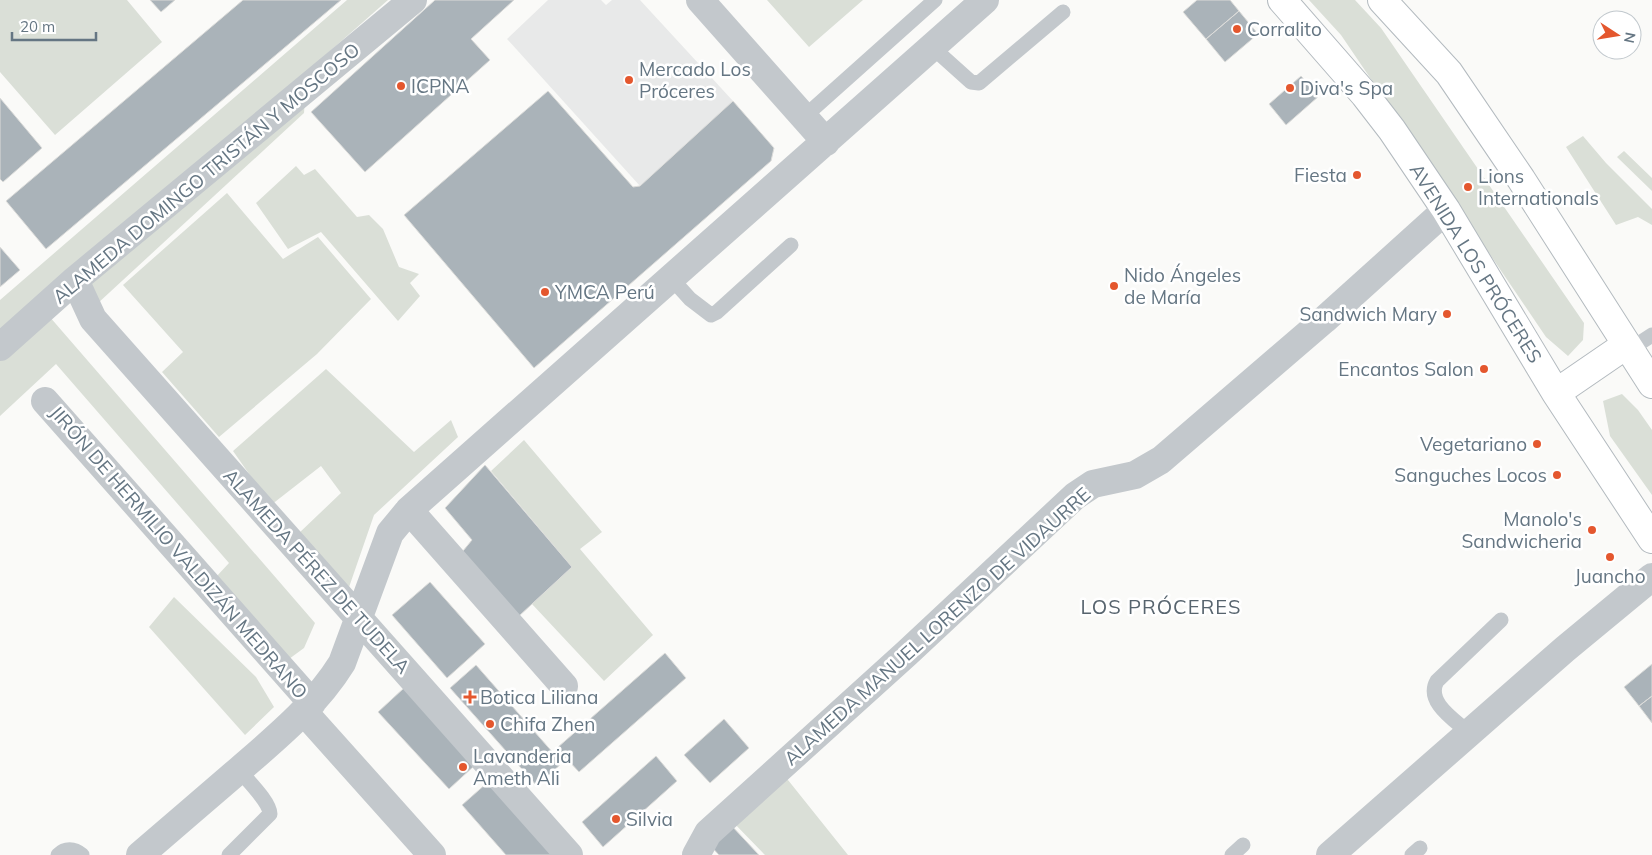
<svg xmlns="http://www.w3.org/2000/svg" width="1652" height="855" font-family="Mulish,sans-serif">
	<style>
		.built { fill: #e8e9e9 }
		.green { fill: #dadfd7 }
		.building { fill: #aab3b9; stroke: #dcdcda }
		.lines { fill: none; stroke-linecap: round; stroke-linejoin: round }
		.secondary-casing { stroke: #b3babf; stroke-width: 30 }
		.lane { stroke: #c3c8cc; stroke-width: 15 }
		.street { stroke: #c3c8cc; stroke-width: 28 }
		.secondary { stroke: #fff; stroke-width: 28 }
		.poi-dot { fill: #e4572e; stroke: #fff; stroke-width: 2 }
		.labels { text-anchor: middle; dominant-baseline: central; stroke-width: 5; stroke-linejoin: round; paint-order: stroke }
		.poi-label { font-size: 19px; fill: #657683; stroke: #fff; text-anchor: start }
		.street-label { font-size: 19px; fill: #657683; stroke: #fff }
		.neighbourhood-label { font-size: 20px; letter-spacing: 1px; fill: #57646e; stroke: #fff }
	</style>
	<rect width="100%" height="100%" fill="#fafaf8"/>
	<path class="built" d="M 548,0 L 601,0 L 606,5 L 612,0 L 640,0 L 733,101 L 640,186 L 507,39 Z"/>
	<path class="green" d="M 0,0 L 127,0 L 162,42 L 55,135 L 0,72 Z
		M 347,0 L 388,0 L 0,342 L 0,300 Z
		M 767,0 L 863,0 L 809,47 Z
		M 1309,0 L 1355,0 L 1381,28 L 1584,323 L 1583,340 L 1568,356 L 1546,337 L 1341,35 Z
		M 305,99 L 304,113 L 97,304 L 85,287 Z
		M 1583,136 L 1606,163 L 1652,209 L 1652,225 L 1638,217 L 1616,225 L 1566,147 Z
		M 1624,151 L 1652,178 L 1652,191 L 1617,157 Z
		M 296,166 L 304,175 L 315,169 L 357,217 L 369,215 L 383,229 L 399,267 L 419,274 L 410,283 L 420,296 L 398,321 L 321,232 L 288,249 L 256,203 Z
		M 227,193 L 283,259 L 318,237 L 371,299 L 317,354 L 219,437 L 162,372 L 183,352 L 123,285 Z
		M 49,316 L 315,623 L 304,648 L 289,659 L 216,577 L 229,563 L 56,364 L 0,416 L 0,357 Z
		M 326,369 L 414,452 L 451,420 L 458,437 L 374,515 L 347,593 L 297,535 L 341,493 L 321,466 L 271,505 L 233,451 Z
		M 1622,394 L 1638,410 L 1652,430 L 1652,495 L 1610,436 L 1603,401 Z
		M 524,440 L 602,532 L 580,549 L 653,635 L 604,681 L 532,604 L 572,567 L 491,471 Z
		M 174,597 L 256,677 L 274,707 L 245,735 L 149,627 Z
		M 784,775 L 848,855 L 765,855 L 731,820 Z"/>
	<path class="building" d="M 150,0 L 175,0 L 161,12 Z
		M 243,0 L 341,0 L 46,249 L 6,201 Z
		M 435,0 L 514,0 L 471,39 L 490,60 L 365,172 L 311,112 Z
		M 1197,0 L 1230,0 L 1239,11 L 1206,39 L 1183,12 Z
		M 1239,11 L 1258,34 L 1225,62 L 1206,39 Z
		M 1301,76 L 1319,96 L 1286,125 L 1269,104 Z
		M 548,91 L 633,187 L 640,186 L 733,101 L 774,148 L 771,161 L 534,368 L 404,215 Z
		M 0,98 L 42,148 L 3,182 L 0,179 Z
		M 0,247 L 20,270 L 0,287 Z
		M 485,465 L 572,567 L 519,616 L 458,557 L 472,540 L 445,508 Z
		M 430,582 L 485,644 L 447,678 L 392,615 Z
		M 665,653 L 686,678 L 579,772 L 557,748 Z
		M 1652,664 L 1652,696 L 1639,706 L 1624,687 Z
		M 476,665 L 562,763 L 537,786 L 450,688 Z
		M 404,688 L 474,766 L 449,789 L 378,712 Z
		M 1652,696 L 1652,723 L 1639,706 Z
		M 724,719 L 749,748 L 710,783 L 684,755 Z
		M 656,756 L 677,781 L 603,847 L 582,822 Z
		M 488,782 L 552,855 L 506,855 L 462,805 Z
		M 730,824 L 759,855 L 719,855 L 708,843 Z"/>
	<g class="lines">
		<defs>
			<path id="secondary" d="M 1282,0 L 1365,95 L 1392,130 L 1446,210 L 1556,393 L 1652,539
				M 1382,0 L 1449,73 L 1521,179 L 1652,384
				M 1556,393 L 1626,345"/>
		</defs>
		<use href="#secondary" class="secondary-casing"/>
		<path class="lane" d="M 932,47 L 971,82 L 979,83 L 1063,12
			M 804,117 L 935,0
			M 671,278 L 690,299 L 711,315 L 717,312 L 791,245
			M 1629,350 L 1652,335
			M 1469,733 C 1455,720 1425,702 1437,681 L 1501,620
			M 58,855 C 65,848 74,848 82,855
			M 229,855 L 270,814 C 270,802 247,780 239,770
			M 1232,855 L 1243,845
			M 1412,855 L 1420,848"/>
		<path class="street" d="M 700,0 L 826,142
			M 75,280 L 93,319 L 569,855
			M 0,347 L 75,280 L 413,0
			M 45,401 L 312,703
			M 409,510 L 564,686
			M 304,712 L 432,855
			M 140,855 C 173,827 206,798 239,770 C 277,737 316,705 342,663 L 390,533 L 409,510 L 985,0
			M 696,855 L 708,833 L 907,653 L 1075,496 L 1093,484 L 1135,475 L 1161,460 L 1324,320 L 1446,210
			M 1330,855 L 1565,649 L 1652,577"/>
		<use href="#secondary" class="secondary"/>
	</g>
	<g class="poi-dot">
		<circle cx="1237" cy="29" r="5"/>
		<circle cx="629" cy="80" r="5"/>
		<circle cx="401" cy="86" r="5"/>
		<circle cx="1290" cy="88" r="5"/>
		<circle cx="1357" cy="175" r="5"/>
		<circle cx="1468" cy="187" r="5"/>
		<circle cx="1114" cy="286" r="5"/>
		<circle cx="545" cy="292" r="5"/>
		<circle cx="1447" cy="314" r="5"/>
		<circle cx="1484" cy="369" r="5"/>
		<circle cx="1537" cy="444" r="5"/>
		<circle cx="1557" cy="475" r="5"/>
		<circle cx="1592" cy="530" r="5"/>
		<circle cx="1610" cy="557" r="5"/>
		<path d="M467.5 689.5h5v5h5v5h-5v5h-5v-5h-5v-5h5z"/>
		<circle cx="490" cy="724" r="5"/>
		<circle cx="463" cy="767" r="5"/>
		<circle cx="616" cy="819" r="5"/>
	</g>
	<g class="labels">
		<g class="poi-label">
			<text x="1247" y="29">Corralito</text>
			<text x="639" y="69">Mercado Los<tspan x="639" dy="22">Próceres</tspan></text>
			<text x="411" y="86">ICPNA</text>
			<text x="1300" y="88">Diva's Spa</text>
			<text x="1347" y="175" text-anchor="end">Fiesta</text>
			<text x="1478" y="176">Lions<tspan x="1478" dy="22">Internationals</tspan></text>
			<text x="1124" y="275">Nido Ángeles<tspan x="1124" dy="22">de María</tspan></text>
			<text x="555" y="292">YMCA Perú</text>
			<text x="1437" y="314" text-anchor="end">Sandwich Mary</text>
			<text x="1474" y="369" text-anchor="end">Encantos Salon</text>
			<text x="1527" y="444" text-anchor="end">Vegetariano</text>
			<text x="1547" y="475" text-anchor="end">Sanguches Locos</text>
			<text x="1582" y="519" text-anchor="end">Manolo's<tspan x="1582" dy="22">Sandwicheria</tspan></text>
			<text x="1610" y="576" text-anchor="middle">Juancho</text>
			<text x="480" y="697">Botica Liliana</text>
			<text x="500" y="724">Chifa Zhen</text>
			<text x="473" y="756">Lavanderia<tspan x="473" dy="22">Ameth Ali</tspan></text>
			<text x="626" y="819">Silvia</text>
		</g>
		<g class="street-label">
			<text transform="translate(206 173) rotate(-40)">ALAMEDA DOMINGO TRISTÁN Y MOSCOSO</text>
			<text transform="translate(1476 263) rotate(58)">AVENIDA LOS PRÓCERES</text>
			<text transform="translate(179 552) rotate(49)">JIRÓN DE HERMILIO VALDIZÁN MEDRANO</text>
			<text transform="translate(317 571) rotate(48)">ALAMEDA PÉREZ DE TUDELA</text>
			<text transform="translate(937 626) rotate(-42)">ALAMEDA MANUEL LORENZO DE VIDAURRE</text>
		</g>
		<g class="neighbourhood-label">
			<text x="1161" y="606">LOS PRÓCERES</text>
		</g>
	</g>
	<g transform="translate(1617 35) rotate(102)"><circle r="24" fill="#ffffff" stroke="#c1c8cd"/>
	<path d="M0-4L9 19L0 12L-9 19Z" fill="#e4572e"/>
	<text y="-8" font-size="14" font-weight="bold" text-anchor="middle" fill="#657683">N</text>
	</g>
	<path d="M12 32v8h84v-8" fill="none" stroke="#657683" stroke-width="2.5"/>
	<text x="20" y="32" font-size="15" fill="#657683" stroke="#ffffff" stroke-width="4" paint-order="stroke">20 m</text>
</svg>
